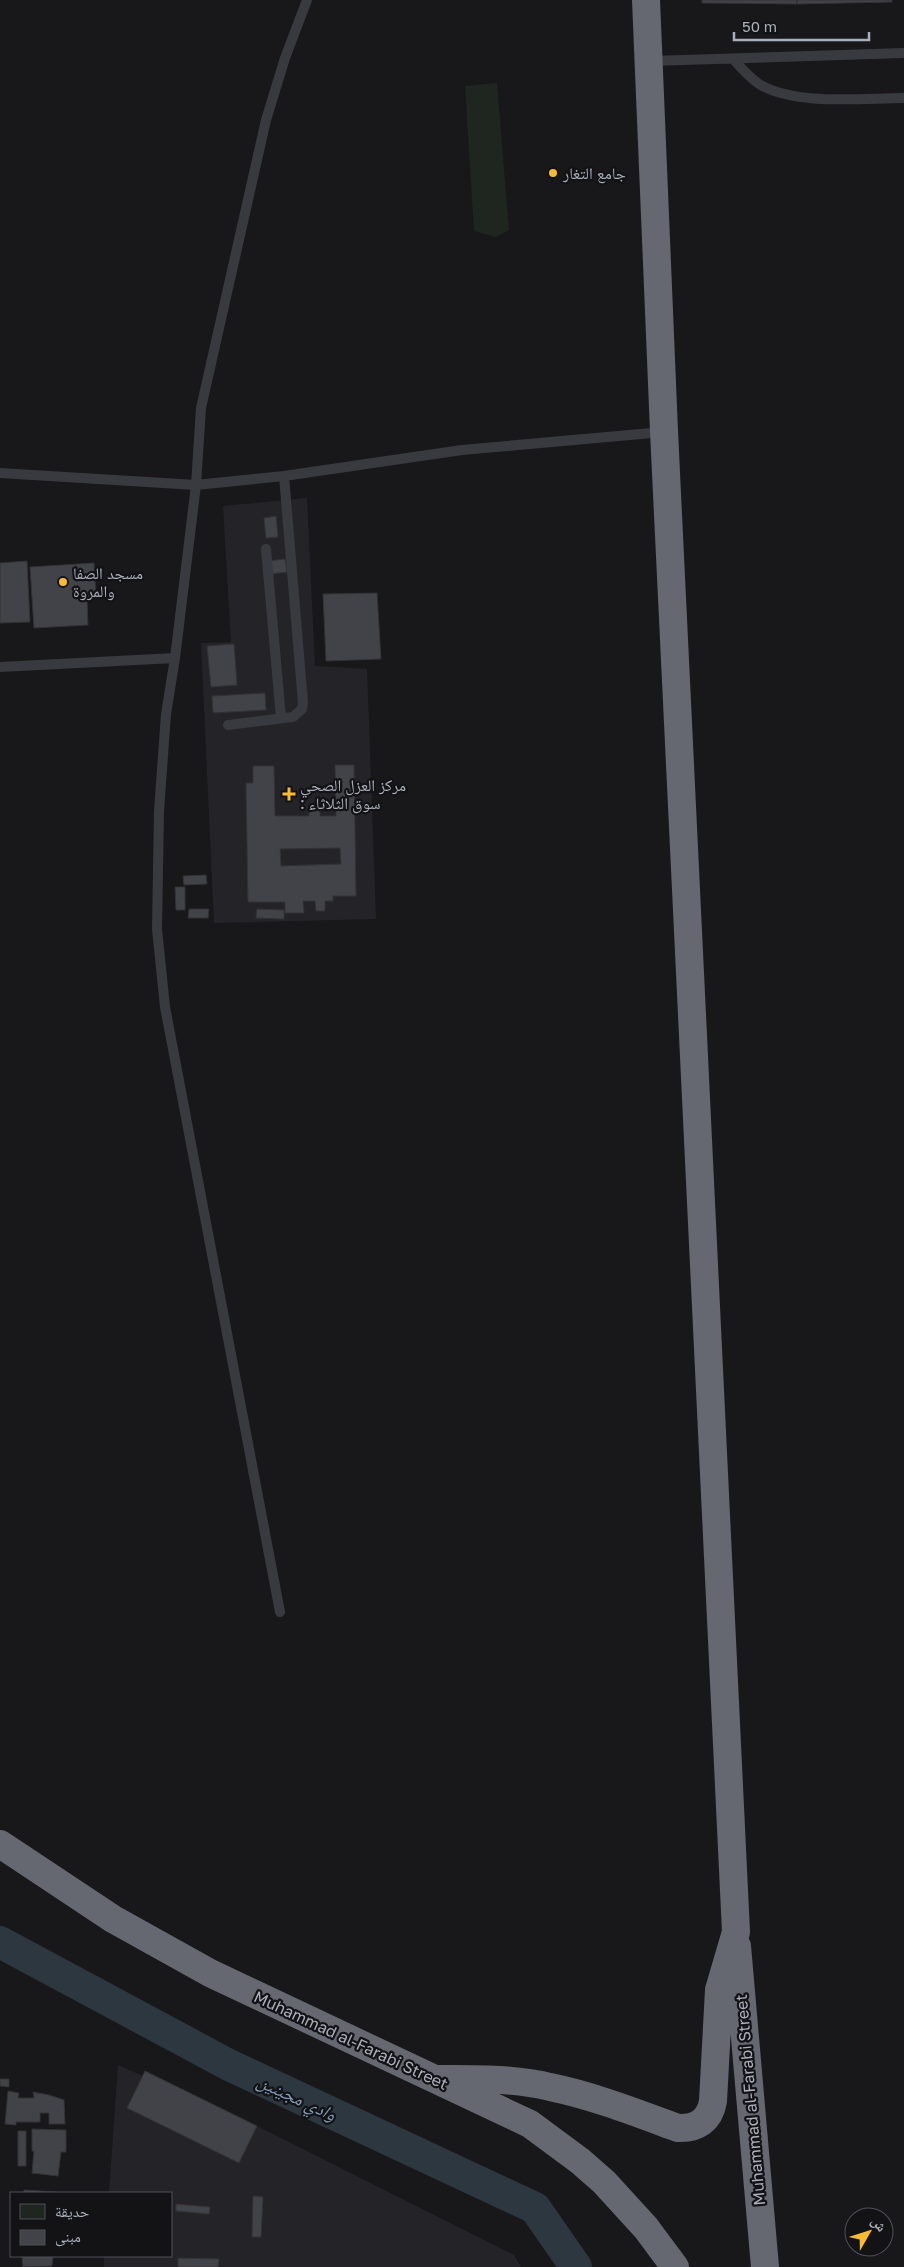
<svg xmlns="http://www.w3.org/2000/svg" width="904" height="2267" font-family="'Golos Text','Noto Naskh Arabic',sans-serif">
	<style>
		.built { fill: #242428 }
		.green { fill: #1e261f }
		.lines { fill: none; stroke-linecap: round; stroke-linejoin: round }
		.river { stroke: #2d373f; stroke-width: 32 }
		.building { fill: #424348; stroke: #323237; fill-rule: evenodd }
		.lane { stroke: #393a40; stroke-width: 10 }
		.highway { stroke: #656871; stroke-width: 28 }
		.poi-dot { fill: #f9bc31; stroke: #131316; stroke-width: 2 }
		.labels { text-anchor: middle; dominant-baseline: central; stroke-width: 4.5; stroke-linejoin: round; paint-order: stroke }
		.poi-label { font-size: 16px; fill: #aaafbb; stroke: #131316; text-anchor: start }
		.street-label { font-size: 16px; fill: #aaafbb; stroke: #131316 }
		.water-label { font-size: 18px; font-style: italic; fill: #809bb7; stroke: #131316 }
	</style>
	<rect width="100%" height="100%" fill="#18181b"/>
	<path class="built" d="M 307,498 L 315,666 L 367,669 L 376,919 L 214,923 L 201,643 L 231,642 L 223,506 Z
		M 118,2065 L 257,2126 L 514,2255 L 521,2267 L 104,2267 L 104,2256 L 171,2256 L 171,2193 L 109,2193 Z"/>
	<path class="green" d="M 497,83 L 509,230 L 496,237 L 474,231 L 465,86 Z"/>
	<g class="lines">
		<path class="river" d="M 0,1942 L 227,2064 L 535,2208 L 576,2267"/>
	</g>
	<path class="building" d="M 702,0 L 797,0 L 797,4 L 702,3 Z
		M 797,0 L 892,0 L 892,2 L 797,4 Z
		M 276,516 L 278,537 L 266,538 L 264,518 Z
		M 285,559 L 287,572 L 270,574 L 268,561 Z
		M 27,561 L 30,622 L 0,623 L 0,563 Z
		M 94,563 L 96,597 L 87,598 L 88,625 L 34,628 L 30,567 Z
		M 377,593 L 381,659 L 326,661 L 323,594 Z
		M 234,644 L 237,685 L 211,687 L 207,646 Z
		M 265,693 L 266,710 L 213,713 L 212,696 Z
		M 335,765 L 354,765 L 356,896 L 333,896 L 333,901 L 325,901 L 325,911 L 316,911 L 315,901 L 303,901 L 304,913 L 285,913 L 285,902 L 248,902 L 246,783 L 253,783 L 253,766 L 274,766 L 275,816 L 309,816 L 309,809 L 320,809 L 320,816 L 336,816 ZM 340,848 L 341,864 L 281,866 L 280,849 Z
		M 206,875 L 207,884 L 184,885 L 183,876 Z
		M 175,887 L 185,887 L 185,910 L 176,910 Z
		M 189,909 L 209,909 L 208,918 L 188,918 Z
		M 257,909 L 284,910 L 284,919 L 256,918 Z
		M 145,2071 L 257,2126 L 239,2163 L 127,2108 Z
		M 0,2079 L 9,2079 L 9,2087 L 0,2086 Z
		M 8,2091 L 19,2093 L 18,2098 L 34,2098 L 33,2092 L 49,2095 L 64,2100 L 65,2124 L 49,2124 L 49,2113 L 40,2113 L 40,2122 L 16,2122 L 16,2125 L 5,2124 Z
		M 32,2129 L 66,2130 L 66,2152 L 61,2152 L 58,2176 L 32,2173 L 34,2151 L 32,2151 Z
		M 18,2131 L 26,2131 L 26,2166 L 18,2166 Z
		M 24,2190 L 56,2192 L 56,2193 L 24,2193 Z
		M 253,2196 L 263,2197 L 261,2237 L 252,2237 Z
		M 176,2204 L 210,2207 L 209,2214 L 176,2211 Z
		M 22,2256 L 53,2256 L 52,2266 L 23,2267 Z
		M 178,2258 L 219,2259 L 218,2267 L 178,2267 Z"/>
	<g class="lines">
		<path class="lane" d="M 734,60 C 742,69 749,77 759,84 C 795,106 862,98 904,98
			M 650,61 L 904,53
			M 0,473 L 196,485 L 284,476 L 462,450 L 663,432
			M 266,549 L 281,718
			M 0,667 L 175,658
			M 228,725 L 293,717 L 302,709 L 303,703 L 284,476
			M 280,1612 L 165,1007 L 157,929 L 159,811 L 166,714 L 175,658 L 196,485 L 201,408 L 266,120 L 285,58 L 307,0"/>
		<path class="highway" d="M 0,1844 L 113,1919 L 210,1973 L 530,2124 L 580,2161 L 604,2182 L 646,2228 L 675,2267
			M 737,1946 L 765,2267
			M 435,2079 C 474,2079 513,2078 550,2087 C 594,2096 637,2113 678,2128 C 697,2129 710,2120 713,2101 L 719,1990 L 736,1932 L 664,431 L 646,0"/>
	</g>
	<g class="poi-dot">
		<circle cx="553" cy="173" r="5"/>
		<circle cx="63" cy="582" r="5"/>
		<path d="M286.5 786.5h5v5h5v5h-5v5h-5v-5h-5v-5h5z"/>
	</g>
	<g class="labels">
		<g class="poi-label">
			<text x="563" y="173">جامع التغار</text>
			<text x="73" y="573">مسجد الصفا<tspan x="73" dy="18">والمروة</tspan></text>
			<text x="300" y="785">مركز العزل الصحي<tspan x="300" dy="18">: سوق الثلاثاء</tspan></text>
		</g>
		<g class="street-label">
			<text transform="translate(351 2040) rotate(25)">Muhammad al-Farabi Street</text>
			<text transform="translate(750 2100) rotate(-95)">Muhammad al-Farabi Street</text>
		</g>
		<g class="water-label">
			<text transform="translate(297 2097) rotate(25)">وادي مجينين</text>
		</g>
	</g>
	<rect x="10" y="2192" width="162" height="65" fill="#131316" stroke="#4f5158"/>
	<rect x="20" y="2204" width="25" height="15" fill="#1e261f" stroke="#4f5158"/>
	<text x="55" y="2217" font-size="15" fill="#aaafbb">حديقة</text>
	<rect x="20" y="2230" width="25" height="15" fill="#424348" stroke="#4f5158"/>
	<text x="55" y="2242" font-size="15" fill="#aaafbb">مبنى</text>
	<g transform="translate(869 2232) rotate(51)"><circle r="24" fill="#131316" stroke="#4f5158"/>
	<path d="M0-4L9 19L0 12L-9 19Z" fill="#f9bc31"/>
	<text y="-8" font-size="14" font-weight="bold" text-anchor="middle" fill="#aaafbb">ش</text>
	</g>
	<path d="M734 32v8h135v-8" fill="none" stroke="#aaafbb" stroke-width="2.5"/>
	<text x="742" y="32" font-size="15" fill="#aaafbb" stroke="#131316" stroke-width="4" paint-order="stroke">50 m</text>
</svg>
